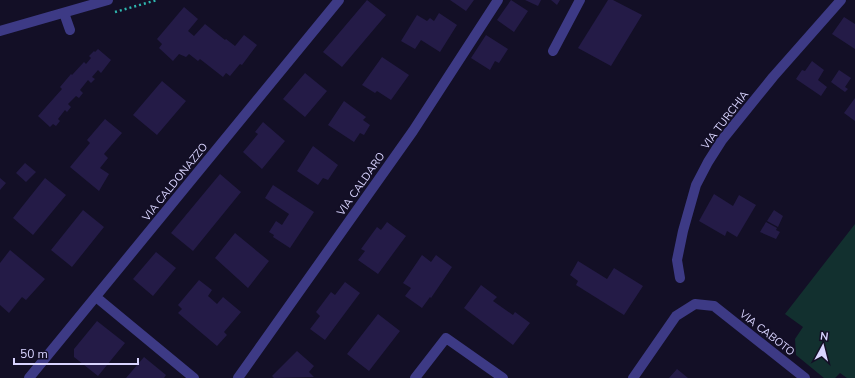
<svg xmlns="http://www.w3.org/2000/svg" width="855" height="378" font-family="'Nunito Sans',sans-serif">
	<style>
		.green { fill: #12302f }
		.building { fill: #241b47 }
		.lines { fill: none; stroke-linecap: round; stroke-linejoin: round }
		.path { stroke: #2fb8b0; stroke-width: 2.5; stroke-dasharray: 2 3; stroke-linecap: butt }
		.minor { stroke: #3d3a85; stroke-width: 10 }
		.labels { text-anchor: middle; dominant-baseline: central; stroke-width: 3.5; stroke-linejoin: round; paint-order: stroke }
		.street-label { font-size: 11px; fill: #d9d4ff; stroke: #130f26 }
	</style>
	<rect width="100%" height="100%" fill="#130f26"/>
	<path class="green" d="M 855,224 L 855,378 L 847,378 L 840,373 L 835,378 L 824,378 L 796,355 L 795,339 L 803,327 L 785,314 Z"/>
	<path class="building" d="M 367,0 L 386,15 L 342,67 L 323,52 Z
		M 450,0 L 474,0 L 466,11 Z
		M 511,0 L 528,11 L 514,32 L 497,20 Z
		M 525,0 L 541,0 L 538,6 Z
		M 551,0 L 560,0 L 557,5 Z
		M 608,0 L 613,0 L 642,15 L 611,66 L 578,48 Z
		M 184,7 L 198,19 L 188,31 L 194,36 L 205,24 L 225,40 L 226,39 L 235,46 L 244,35 L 257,45 L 242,65 L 240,64 L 230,76 L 226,73 L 223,77 L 200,59 L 198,61 L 189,54 L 186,57 L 179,54 L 173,61 L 159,48 L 162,44 L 157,39 Z
		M 439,13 L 457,25 L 440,52 L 421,40 L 415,49 L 401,41 L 417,15 L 427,21 L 430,18 L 434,21 Z
		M 844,17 L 855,24 L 855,49 L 832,34 Z
		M 486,35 L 508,49 L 499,63 L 495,61 L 490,70 L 471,58 Z
		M 98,49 L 111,60 L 101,73 L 98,70 L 92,77 L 95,79 L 91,83 L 88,80 L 80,90 L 83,93 L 79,98 L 76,96 L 68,104 L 71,107 L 67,112 L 65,110 L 58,119 L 60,121 L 56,126 L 53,124 L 50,127 L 38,116 L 62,89 L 60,87 L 71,74 L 72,75 L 84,62 L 86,64 L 91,58 L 89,56 L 94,51 L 95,52 Z
		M 382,57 L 409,75 L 391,100 L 377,91 L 375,93 L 362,85 Z
		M 812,61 L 824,70 L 818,80 L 827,87 L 821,96 L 796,79 L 802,70 L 805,71 Z
		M 839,70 L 851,78 L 845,87 L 848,89 L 845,92 L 831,82 Z
		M 305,73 L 327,91 L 305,117 L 283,99 Z
		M 162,81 L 186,101 L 157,135 L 133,115 Z
		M 855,98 L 855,121 L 844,113 Z
		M 344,101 L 366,117 L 363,120 L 370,125 L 364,135 L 360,133 L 354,142 L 328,125 Z
		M 105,119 L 122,133 L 104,154 L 108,158 L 100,168 L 109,174 L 99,191 L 70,167 L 90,143 L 87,140 Z
		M 263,122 L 285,141 L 262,169 L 243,152 L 258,134 L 255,132 Z
		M 313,146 L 338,165 L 328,180 L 323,178 L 318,185 L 297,171 Z
		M 25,163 L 36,172 L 26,182 L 16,173 Z
		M 220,174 L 241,192 L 193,251 L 171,233 Z
		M 0,178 L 6,183 L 0,190 Z
		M 45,178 L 66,195 L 33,235 L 13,218 Z
		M 273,185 L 314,212 L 290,248 L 273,237 L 274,235 L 269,232 L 276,221 L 282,225 L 289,214 L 265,198 Z
		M 714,194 L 733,206 L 739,195 L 756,205 L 737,237 L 727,231 L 725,236 L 699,221 Z
		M 83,210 L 104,227 L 72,267 L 51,250 Z
		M 774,210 L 783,216 L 778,227 L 767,221 Z
		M 387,222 L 406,236 L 378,274 L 358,260 L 365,251 L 361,249 L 377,227 L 381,230 Z
		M 766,222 L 777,228 L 776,230 L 780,232 L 776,239 L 760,232 Z
		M 235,233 L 269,261 L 248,288 L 215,258 Z
		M 10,250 L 45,279 L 26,300 L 22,297 L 9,313 L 0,305 L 0,263 Z
		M 156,252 L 176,268 L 153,296 L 133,279 Z
		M 422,255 L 431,262 L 436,255 L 452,267 L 431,298 L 430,297 L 422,308 L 405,296 L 411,288 L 403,283 Z
		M 578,261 L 607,279 L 614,268 L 643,286 L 624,315 L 576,285 L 578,281 L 570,275 Z
		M 199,280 L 212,290 L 208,296 L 217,304 L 223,297 L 241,312 L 224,332 L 227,335 L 217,346 L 178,313 L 182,309 L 178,305 Z
		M 345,282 L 360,293 L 325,340 L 310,329 L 320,316 L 316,312 L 331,292 L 335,295 Z
		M 481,285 L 497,297 L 493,301 L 513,315 L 515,312 L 530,323 L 513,345 L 464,308 Z
		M 378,314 L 400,331 L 369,371 L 347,354 Z
		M 97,321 L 125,343 L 98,376 L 74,357 L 74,349 Z
		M 297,351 L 314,366 L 309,372 L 314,377 L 274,378 L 272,376 Z
		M 144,357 L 166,375 L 164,378 L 126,378 Z
		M 677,369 L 688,378 L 669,378 Z"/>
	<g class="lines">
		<path class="path" d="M 115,12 L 157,0"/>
		<path class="minor" d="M 64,13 L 70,30
			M 0,31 L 108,0
			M 553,51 L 580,0
			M 680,278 L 677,260 L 683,231 L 696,185 L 708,162 L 722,140 L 773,77 L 841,0
			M 96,297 L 194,378
			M 29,378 L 339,0
			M 238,378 L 413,131 L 498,0
			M 415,378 L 446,338 L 503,378
			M 633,378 L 676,316 L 695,304 L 714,306 L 805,378"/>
	</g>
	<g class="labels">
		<g class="street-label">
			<text transform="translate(725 120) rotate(-53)">VIA TURCHIA</text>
			<text transform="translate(175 182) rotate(-51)">VIA CALDONAZZO</text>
			<text transform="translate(361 184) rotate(-55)">VIA CALDARO</text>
			<text transform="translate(767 333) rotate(38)">VIA CABOTO</text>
		</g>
	</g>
	<g transform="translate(823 346) rotate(7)" stroke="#130f26" stroke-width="3" paint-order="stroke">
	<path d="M0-3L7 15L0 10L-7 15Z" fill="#d9d4ff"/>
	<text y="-6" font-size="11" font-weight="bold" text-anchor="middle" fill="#d9d4ff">N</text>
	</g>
	<path d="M14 358v6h124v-6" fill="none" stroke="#d9d4ff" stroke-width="2"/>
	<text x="20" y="358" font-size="12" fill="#d9d4ff" stroke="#130f26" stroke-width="3" paint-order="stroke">50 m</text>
</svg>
